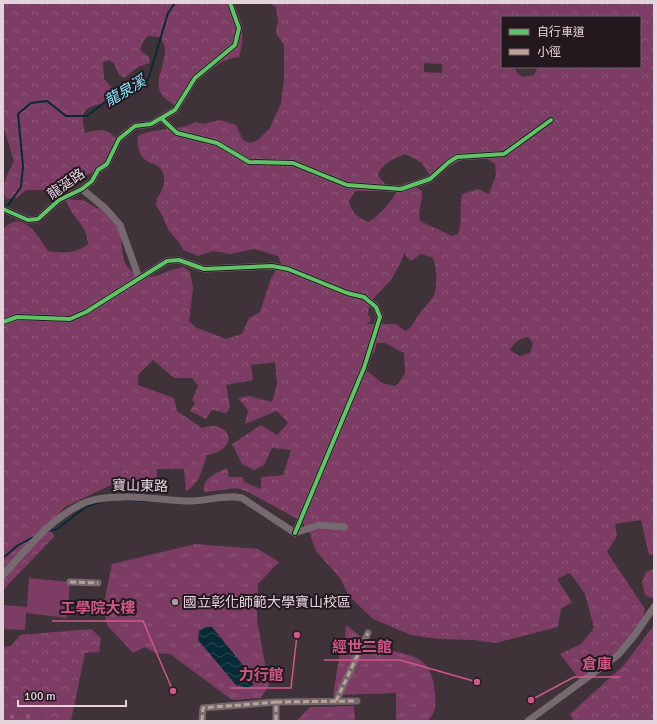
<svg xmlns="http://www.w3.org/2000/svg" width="657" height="724" font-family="Signika,'Noto Sans TC',sans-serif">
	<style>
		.grass { fill: url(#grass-tufts) }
		.forest { fill: url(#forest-crowns); fill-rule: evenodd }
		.cemetery { fill: url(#cemetery-stones) }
		.park { fill: #7c3c63 }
		.water { fill: url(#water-waves) }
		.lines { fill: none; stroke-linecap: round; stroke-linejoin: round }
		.stream { stroke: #062b36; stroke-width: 2 }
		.minor { stroke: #766970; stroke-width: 7 }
		.quiet { stroke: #bda197; stroke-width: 3; stroke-dasharray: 6 3; stroke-linecap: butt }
		.cycleway-casing { stroke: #24181f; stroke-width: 6 }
		.cycleway { stroke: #61c268; stroke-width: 4 }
		.poi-dot { fill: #ab9ba2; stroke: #24181f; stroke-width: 1.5 }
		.labels { text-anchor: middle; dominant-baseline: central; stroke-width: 4; stroke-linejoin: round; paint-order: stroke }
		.street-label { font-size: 14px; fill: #e4d3db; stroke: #24181f }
		.poi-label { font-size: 14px; fill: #e4d3db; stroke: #24181f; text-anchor: start }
		.water-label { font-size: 15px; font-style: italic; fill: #8ae3ff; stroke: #24181f }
		.leader { fill: none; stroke: #ce5988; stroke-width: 1.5 }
		.callout-dot { fill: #ce5988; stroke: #24181f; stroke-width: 1.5 }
		.callout-label { font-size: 15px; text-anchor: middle; font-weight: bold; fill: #ce5988; stroke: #24181f; stroke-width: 4; stroke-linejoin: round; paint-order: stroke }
	</style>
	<defs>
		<pattern id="grass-tufts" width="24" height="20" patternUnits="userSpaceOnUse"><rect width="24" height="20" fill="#7c3c63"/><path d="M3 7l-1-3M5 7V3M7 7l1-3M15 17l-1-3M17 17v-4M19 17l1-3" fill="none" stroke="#8e5779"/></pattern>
		<pattern id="forest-crowns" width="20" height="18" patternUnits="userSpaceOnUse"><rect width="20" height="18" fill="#7c3c63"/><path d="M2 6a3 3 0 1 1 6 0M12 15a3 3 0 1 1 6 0" fill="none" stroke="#8e5779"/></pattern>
		<pattern id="cemetery-stones" width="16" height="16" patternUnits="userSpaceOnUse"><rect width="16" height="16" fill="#7c3c63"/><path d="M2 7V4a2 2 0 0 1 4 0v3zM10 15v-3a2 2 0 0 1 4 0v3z" fill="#8e5779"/></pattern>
		<pattern id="water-waves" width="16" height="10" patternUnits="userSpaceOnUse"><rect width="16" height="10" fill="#062b36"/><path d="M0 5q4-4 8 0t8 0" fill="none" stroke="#2a4952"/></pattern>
	</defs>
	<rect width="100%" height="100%" fill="#403239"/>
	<path class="grass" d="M 195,544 L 258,549 L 279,562 L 258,584 L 257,620 L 269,685 L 261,698 L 232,700 L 170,654 L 155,653 L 145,647 L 133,653 L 107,625 L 103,608 L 112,564 Z
		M 346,625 C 355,631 364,641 374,645 C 404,658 432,648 435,693 C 436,704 436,712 428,721 L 396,721 L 396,693 L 333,695 L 340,652 L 344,652 Z
		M 354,706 L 355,721 L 296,721 L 310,707 Z"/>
	<path class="forest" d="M 3,3 L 234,3 C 232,17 239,22 242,34 C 243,42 241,49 239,57 C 213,60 191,85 176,105 C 137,88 178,60 160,37 L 148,36 L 144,40 L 140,50 L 149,57 L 150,63 L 138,67 L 124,78 L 119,75 L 114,63 L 109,60 L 103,62 L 104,79 L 112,88 L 105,103 C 83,108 80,110 85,133 C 98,130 107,127 116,139 L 103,164 L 94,172 L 50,190 L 26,190 L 17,198 L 6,199 C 0,185 8,174 14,161 L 3,126 Z
		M 268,3 L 654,3 L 654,554 L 649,555 L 641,520 L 615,524 L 617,536 L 607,552 L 645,609 C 638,641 605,662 580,680 L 560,654 L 581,644 L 594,628 L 585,594 L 570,573 L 557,579 L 572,602 L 561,609 L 558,627 L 495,643 L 473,640 L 439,639 L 411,635 L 373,619 L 349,596 L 340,578 L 316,551 L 309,531 L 301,521 L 248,492 L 237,488 L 204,492 C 202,478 216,473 227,468 L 229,477 L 243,477 L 244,482 L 261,489 L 261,477 L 283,475 L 291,450 L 272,448 L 264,465 L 254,470 L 242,464 L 232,444 L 261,425 L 277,435 L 288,423 L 277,411 L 245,424 L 248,410 L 238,398 L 249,396 L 272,402 L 277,384 L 275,362 L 251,365 L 253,380 L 226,385 L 230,406 L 227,413 L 212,410 L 206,419 L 190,411 L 195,403 L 192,400 L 198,386 L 192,378 L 174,378 L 153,360 L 138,375 L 138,385 L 174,398 L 177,411 L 202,428 C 230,418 242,449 207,455 C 202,470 200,483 186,491 L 184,469 L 157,469 L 157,487 L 115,483 L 63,508 L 50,527 L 54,537 L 3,590 L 3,230 C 21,207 39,237 48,251 C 63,253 76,254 88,244 C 87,223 70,217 66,199 C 72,200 79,199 84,201 C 89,203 93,207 98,208 C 104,209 107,208 112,213 C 131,235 110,268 143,276 C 156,280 170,268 184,267 L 190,272 L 193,288 L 189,321 L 195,327 L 226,339 L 242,334 L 249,318 L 260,312 L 271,278 L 281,263 L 278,256 L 254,249 L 230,254 L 213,251 L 198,256 L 183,250 C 180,241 173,237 168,229 C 164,221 163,214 156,206 L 157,198 C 164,190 168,175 159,167 C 155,163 148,163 144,159 C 138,153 137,143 138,136 C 156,127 182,131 195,122 L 203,124 L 220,120 L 236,125 L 243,140 L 250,143 L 258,140 L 270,128 L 281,103 L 284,78 L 284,45 L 277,35 L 276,29 L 278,23 L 276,7 ZM 502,17 L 640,17 L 640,67 L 538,67 L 534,75 L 523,77 L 518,74 L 514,67 L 502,67 ZM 424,63 L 442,64 L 442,73 L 424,72 ZM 405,154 L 421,162 L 431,177 L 468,156 L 480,154 L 495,164 L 496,175 L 489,194 L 478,189 L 462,194 C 459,207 463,222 458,234 L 452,236 L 420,221 C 417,211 423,202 422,191 L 417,188 L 399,188 C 392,200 381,215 368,222 C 358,217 351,213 349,201 L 355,191 L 385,191 L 386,185 L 378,176 C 381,163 394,159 405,154 ZM 404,253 L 411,261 L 421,254 L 432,257 C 437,264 438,289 433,297 C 428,304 422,310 417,317 C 413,323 412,328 405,331 L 396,324 L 367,324 L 371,320 L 368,314 L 370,302 L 391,280 L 400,264 ZM 528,337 L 533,343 L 530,353 L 519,356 L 510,350 C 515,342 518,339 528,337 ZM 377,343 L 385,343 L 404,353 L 405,373 L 398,384 L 394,386 L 382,383 L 366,370 L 366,353 L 374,353 Z
		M 654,569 L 654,597 L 652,598 L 645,595 L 642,582 L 646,572 Z
		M 654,625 L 654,721 L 574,721 L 570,714 L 624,665 Z
		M 91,629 L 101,638 L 99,652 L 85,653 L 71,721 L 42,721 L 41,710 L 3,716 L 3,647 L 11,646 L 20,635 Z"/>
	<path class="cemetery" d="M 41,710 L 42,721 L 3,721 L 3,716 Z"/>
	<path class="park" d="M 29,578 L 70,582 L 67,618 L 26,613 L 25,630 L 3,629 L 3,605 L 27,607 Z"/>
	<path class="water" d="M 206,627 L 212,627 L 251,675 L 253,685 L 248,688 L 236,685 L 198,640 L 199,631 Z"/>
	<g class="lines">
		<path class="stream" d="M 6,208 L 21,187 L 23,166 L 18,114 L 31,103 L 47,101 L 66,116 L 87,116 L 118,92 L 148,80 L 168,13 L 175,3
			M 125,500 L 151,501
			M 48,531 L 57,529 L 87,506 L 101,502
			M 3,558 L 17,546 L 35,536"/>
		<path class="minor" d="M 161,118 L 177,133 L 217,143 L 249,162 L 293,163 L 347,185 L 401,189 L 430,179 L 449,162 L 457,157 L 504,154 L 551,120
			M 82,189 L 105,208 L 120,225 L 139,278
			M 3,209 L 28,220 L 38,219 L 59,200 L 82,189 L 92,181 L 98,170 L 107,164 L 119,139 L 135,126 L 151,124 L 175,110 L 195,78 L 235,45 L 239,28 L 230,3
			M 3,322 L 17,317 L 70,319 L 86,312 L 167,261 L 179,260 L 204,269 L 272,266 L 288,269 L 347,293 L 364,297 L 376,307 L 380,317 L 364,368 L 295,533
			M 295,533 L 319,525 L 344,527
			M 3,575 C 26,550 50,519 82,504 C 94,498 110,497 124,497 C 146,496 169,501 191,501 C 208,501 225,494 242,498 L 295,533
			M 70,582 L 98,583
			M 336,701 L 368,633
			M 276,702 L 357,701
			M 202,721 L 203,708 L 276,702 L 276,721
			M 528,721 L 618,655 L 634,636 L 654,607"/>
		<path class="quiet" d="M 70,582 L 98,583
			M 336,701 L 368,633
			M 276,702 L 357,701
			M 202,721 L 203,708 L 276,702 L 276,721"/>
		<defs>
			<path id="cycleway" d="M 161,118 L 177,133 L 217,143 L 249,162 L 293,163 L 347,185 L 401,189 L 430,179 L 449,162 L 457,157 L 504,154 L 551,120
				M 3,209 L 28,220 L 38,219 L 59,200 L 82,189 L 92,181 L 98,170 L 107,164 L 119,139 L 135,126 L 151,124 L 175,110 L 195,78 L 235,45 L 239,28 L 230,3
				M 3,322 L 17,317 L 70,319 L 86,312 L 167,261 L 179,260 L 204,269 L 272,266 L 288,269 L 347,293 L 364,297 L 376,307 L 380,317 L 364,368 L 295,533"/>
		</defs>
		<use href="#cycleway" class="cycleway-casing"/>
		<use href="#cycleway" class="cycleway"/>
	</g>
	<circle class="poi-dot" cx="175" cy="602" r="4"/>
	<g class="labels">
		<g class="street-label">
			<text transform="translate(66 184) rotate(-35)">龍涎路</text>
			<text transform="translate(140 486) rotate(1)">寶山東路</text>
		</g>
		<g class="poi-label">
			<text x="183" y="602">國立彰化師範大學寶山校區</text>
		</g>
		<g class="water-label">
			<text transform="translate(125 91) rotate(-31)">龍泉溪</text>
		</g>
	</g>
	<path class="leader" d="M173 691L143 621H52M477 682L400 660H324M531 700L574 677H620M297 635L291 688H230"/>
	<g class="callout-dot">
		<circle cx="173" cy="691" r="4"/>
		<circle cx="477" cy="682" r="4"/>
		<circle cx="531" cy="700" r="4"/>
		<circle cx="297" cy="635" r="4"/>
	</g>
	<g class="callout-label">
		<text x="98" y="613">工學院大樓</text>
		<text x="362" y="652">經世二館</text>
		<text x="597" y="669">倉庫</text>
		<text x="261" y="680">力行館</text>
	</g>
	<rect width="657" height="724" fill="none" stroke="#e4d3db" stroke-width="8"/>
	<rect x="501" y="16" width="140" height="52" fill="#24181f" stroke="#71636a"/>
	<rect x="509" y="29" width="20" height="6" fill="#61c268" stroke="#71636a"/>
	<text x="537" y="36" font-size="12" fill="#e4d3db">自行車道</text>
	<rect x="509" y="49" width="20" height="6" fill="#bda197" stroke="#71636a"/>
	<text x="537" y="56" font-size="12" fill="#e4d3db">小徑</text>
	<path d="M18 700v6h108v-6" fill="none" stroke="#e4d3db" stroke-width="2"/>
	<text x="24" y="700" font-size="12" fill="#e4d3db" stroke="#24181f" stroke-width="3" paint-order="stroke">100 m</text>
</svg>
